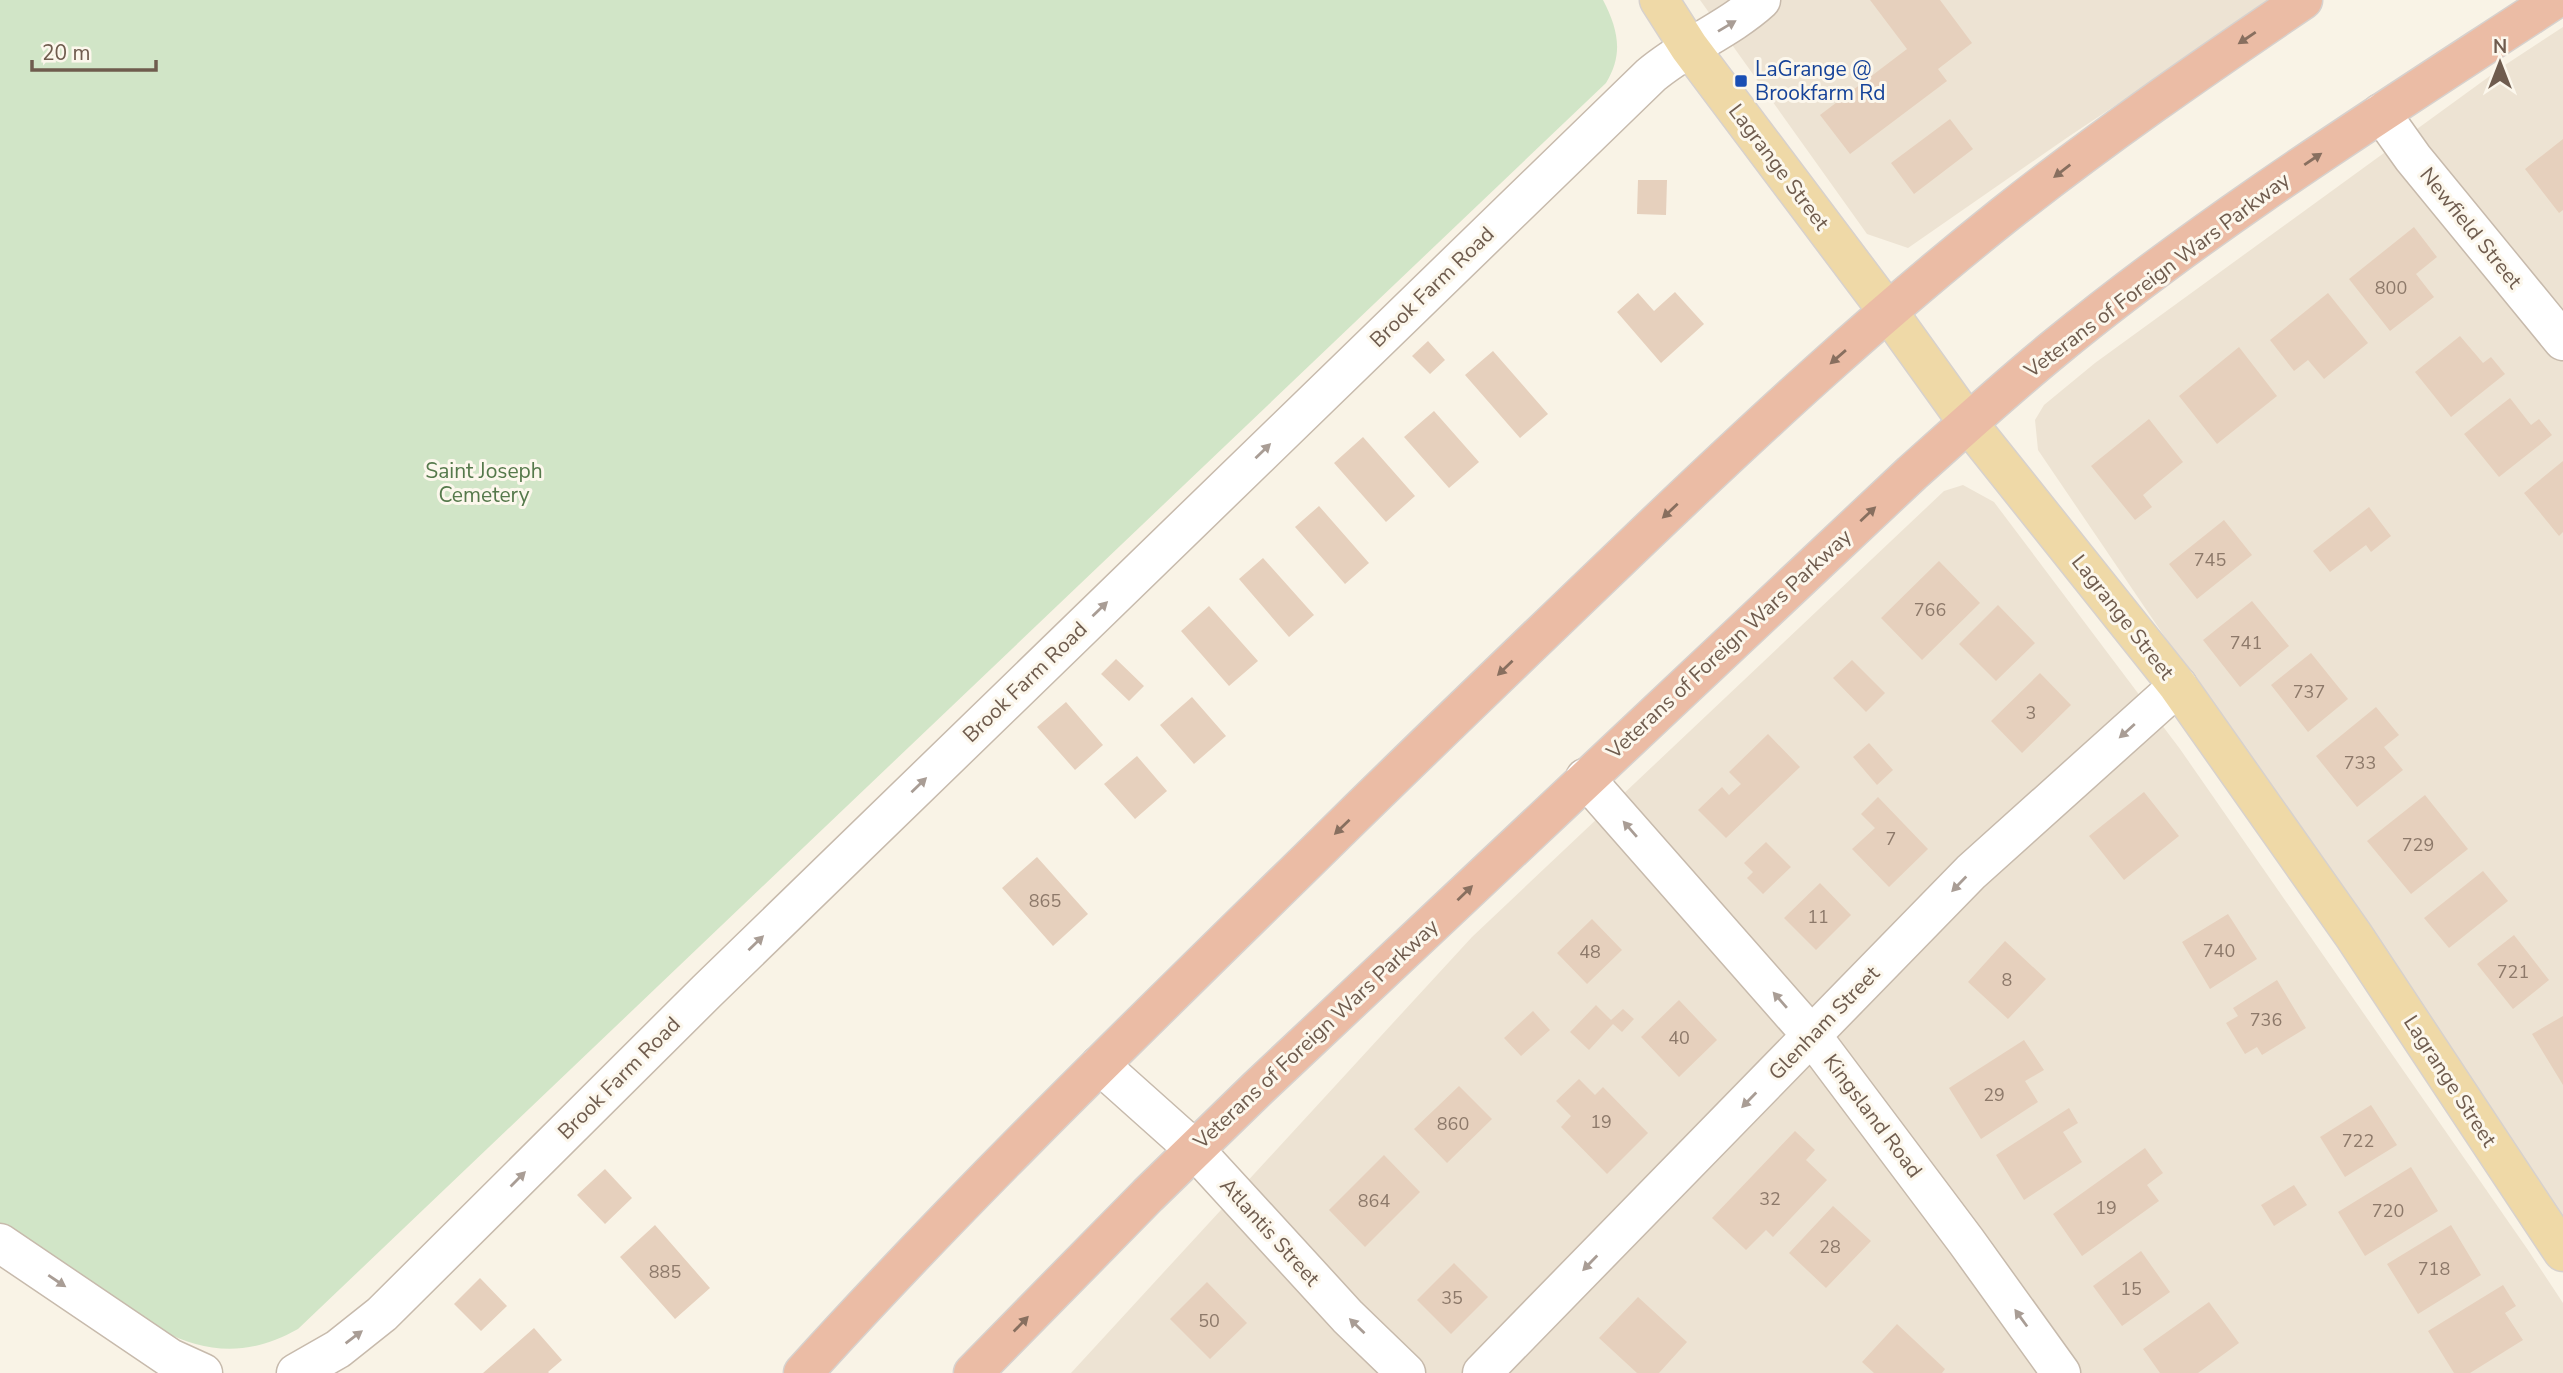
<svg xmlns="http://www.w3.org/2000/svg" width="2563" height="1373" font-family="'Nunito Sans',sans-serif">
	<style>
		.residential { fill: #ede3d3 }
		.green { fill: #d1e5c7 }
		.building { fill: #e6d0bd }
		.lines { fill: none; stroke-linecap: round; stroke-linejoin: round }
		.minor-casing { stroke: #c7baac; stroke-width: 41 }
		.major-casing { stroke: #d7d1cd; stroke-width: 41 }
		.highway-casing { stroke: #d7d1cd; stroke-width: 41 }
		.minor { stroke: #fff; stroke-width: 38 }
		.major { stroke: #efd9a7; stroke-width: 38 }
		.highway { stroke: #ebbca5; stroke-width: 38 }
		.oneway { fill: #a99d95 }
		.oneway2 { fill: #886f5f }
		.transit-dot { fill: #1a4fb4; stroke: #fcf7ec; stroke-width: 2.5 }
		.labels { text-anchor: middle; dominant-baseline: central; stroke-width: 6; stroke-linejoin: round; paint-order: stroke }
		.number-label { font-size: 18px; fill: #8d796a }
		.transit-label { font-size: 21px; fill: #164399; stroke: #fcf7ec; text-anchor: start }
		.street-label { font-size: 21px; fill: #6f5c4e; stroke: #fcf7ec }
		.park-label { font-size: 21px; fill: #55794b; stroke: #fcf7ec }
	</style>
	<rect width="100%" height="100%" fill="#f9f3e6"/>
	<path class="residential" d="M 1700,0 L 2274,0 L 2068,137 L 1908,248 L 1867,234 Z
		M 2563,27 L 2563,1224 L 2038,450 L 2035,420 L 2044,405 L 2095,363 L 2505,65 Z
		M 1963,485 L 1994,502 L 2180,749 L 2528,1250 L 2563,1303 L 2563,1373 L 1071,1373 L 1472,937 L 1944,491 Z"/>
	<path class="green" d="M 0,0 L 1603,0 C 1618,29 1624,54 1606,83 L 298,1329 C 220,1373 163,1336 98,1290 C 65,1268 33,1245 0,1223 Z"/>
	<path class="building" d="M 1870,0 L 1940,0 L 1972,43 L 1938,69 L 1947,81 L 1850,154 L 1820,115 L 1907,49 Z
		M 1950,119 L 1973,149 L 1914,194 L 1891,163 Z
		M 2563,139 L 2563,210 L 2559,213 L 2525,169 Z
		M 1638,180 L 1667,180 L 1666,215 L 1637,214 Z
		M 2414,227 L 2437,257 L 2416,274 L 2434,297 L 2390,331 L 2349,279 Z
		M 1675,292 L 1704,324 L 1661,363 L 1617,312 L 1638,293 L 1654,311 Z
		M 2328,293 L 2368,343 L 2324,379 L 2308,360 L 2294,371 L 2270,340 Z
		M 2460,336 L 2483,363 L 2491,357 L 2505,374 L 2451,417 L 2415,372 Z
		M 1428,341 L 1445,360 L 1430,374 L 1412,356 Z
		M 2239,347 L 2277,396 L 2217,444 L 2179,396 Z
		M 1493,351 L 1548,414 L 1520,438 L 1465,375 Z
		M 2510,398 L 2531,425 L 2539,419 L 2552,435 L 2499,477 L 2464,434 Z
		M 1434,411 L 1479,462 L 1449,488 L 1404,437 Z
		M 2149,419 L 2183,462 L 2143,495 L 2152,507 L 2135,520 L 2091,466 Z
		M 1363,437 L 1415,496 L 1386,522 L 1334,463 Z
		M 2563,461 L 2563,532 L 2559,536 L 2524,493 Z
		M 1319,506 L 1369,563 L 1345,584 L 1295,527 Z
		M 2369,507 L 2391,536 L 2371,552 L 2366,545 L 2330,572 L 2313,551 Z
		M 2224,520 L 2252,555 L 2197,599 L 2169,564 Z
		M 1263,558 L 1314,615 L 1289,637 L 1239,579 Z
		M 1939,561 L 1980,603 L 1922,660 L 1881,618 Z
		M 2252,601 L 2289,646 L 2240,687 L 2203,640 Z
		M 1998,605 L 2035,643 L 1996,681 L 1959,644 Z
		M 1209,606 L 1258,661 L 1229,686 L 1181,631 Z
		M 2311,653 L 2348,699 L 2308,732 L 2271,685 Z
		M 1116,659 L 1144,686 L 1129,701 L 1101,674 Z
		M 1852,660 L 1885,693 L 1866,712 L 1833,678 Z
		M 2040,673 L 2071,705 L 2022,753 L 1991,721 Z
		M 1192,697 L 1226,736 L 1194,764 L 1160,725 Z
		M 1066,702 L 1103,745 L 1075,770 L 1037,727 Z
		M 2376,707 L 2399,735 L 2384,747 L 2403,770 L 2357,807 L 2316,756 Z
		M 1768,734 L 1800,767 L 1726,838 L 1698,810 L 1722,787 L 1729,795 L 1741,784 L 1729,772 Z
		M 1869,743 L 1893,770 L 1877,785 L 1853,757 Z
		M 1137,756 L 1167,791 L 1135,819 L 1104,784 Z
		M 2144,792 L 2179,836 L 2124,880 L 2089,836 Z
		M 2425,795 L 2468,849 L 2411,894 L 2367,841 Z
		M 1878,797 L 1928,849 L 1889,887 L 1852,849 L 1875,828 L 1861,814 Z
		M 1766,842 L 1791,867 L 1763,894 L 1747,878 L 1753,872 L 1744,863 Z
		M 1037,857 L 1088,914 L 1053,946 L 1002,888 Z
		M 2483,871 L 2508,901 L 2449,948 L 2424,918 Z
		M 1820,883 L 1851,915 L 1816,950 L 1784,918 Z
		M 2228,914 L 2257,959 L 2210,989 L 2182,942 Z
		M 1592,919 L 1622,950 L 1587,984 L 1557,953 Z
		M 2514,935 L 2549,980 L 2513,1009 L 2477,964 Z
		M 2005,941 L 2046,979 L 2008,1019 L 1968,982 Z
		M 2277,980 L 2306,1028 L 2262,1055 L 2257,1047 L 2245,1054 L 2226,1023 L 2238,1016 L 2233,1008 Z
		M 1679,1000 L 1717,1040 L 1679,1077 L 1641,1037 Z
		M 1596,1005 L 1611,1020 L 1623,1009 L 1634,1019 L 1622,1032 L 1613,1024 L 1589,1050 L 1570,1032 Z
		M 1533,1011 L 1550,1030 L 1521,1056 L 1504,1038 Z
		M 2563,1016 L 2563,1085 L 2532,1034 Z
		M 2024,1040 L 2044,1070 L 2025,1081 L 2038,1102 L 1981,1139 L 1949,1088 Z
		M 1579,1079 L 1595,1095 L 1603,1087 L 1648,1133 L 1607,1174 L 1561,1127 L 1571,1116 L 1556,1101 Z
		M 1459,1086 L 1492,1119 L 1447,1163 L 1414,1129 Z
		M 2371,1105 L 2397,1145 L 2345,1177 L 2320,1137 Z
		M 2069,1108 L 2078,1123 L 2063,1132 L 2082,1162 L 2024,1200 L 1996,1155 Z
		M 1795,1131 L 1815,1150 L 1806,1160 L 1827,1180 L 1773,1237 L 1766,1230 L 1746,1250 L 1712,1218 Z
		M 2145,1148 L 2163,1173 L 2147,1185 L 2159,1201 L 2082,1256 L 2053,1214 Z
		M 1384,1155 L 1420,1192 L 1365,1247 L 1329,1210 Z
		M 2411,1167 L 2438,1211 L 2365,1256 L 2338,1212 Z
		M 605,1169 L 632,1198 L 605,1224 L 577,1195 Z
		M 2294,1185 L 2307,1205 L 2274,1226 L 2261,1205 Z
		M 1833,1206 L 1871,1241 L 1826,1288 L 1789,1253 Z
		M 655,1225 L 710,1288 L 675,1319 L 620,1257 Z
		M 2451,1225 L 2481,1275 L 2418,1314 L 2387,1264 Z
		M 2141,1251 L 2170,1292 L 2122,1326 L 2093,1286 Z
		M 1454,1263 L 1488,1297 L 1451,1334 L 1417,1300 Z
		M 480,1278 L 507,1306 L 481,1331 L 454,1304 Z
		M 1207,1282 L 1247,1323 L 1210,1359 L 1170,1319 Z
		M 2503,1285 L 2516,1306 L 2505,1313 L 2523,1340 L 2470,1373 L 2454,1373 L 2428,1331 Z
		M 1638,1297 L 1687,1342 L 1659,1373 L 1637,1373 L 1599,1338 Z
		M 2209,1302 L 2239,1343 L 2198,1373 L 2160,1373 L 2143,1349 Z
		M 1897,1324 L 1945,1369 L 1942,1373 L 1874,1373 L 1862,1362 Z
		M 534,1328 L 562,1360 L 548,1372 L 549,1373 L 483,1373 Z"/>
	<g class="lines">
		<defs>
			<path id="minor" d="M 2381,113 L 2413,158 L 2563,341
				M 1585,778 L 1812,1036 L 1966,1241 L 2061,1373
				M 1100,1065 L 1194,1149 L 1348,1317 L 1406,1373
				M 0,1243 L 170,1358 L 203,1373
				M 296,1373 L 338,1349 L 382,1314 L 707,991 L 1651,75 C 1685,46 1728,30 1761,0
				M 1482,1373 L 1971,872 L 2178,686"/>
			<path id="major" d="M 1659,0 L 1689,47 L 1889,313 L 1968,423 L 2178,686 L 2354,936 L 2563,1252"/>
			<path id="highway" d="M 803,1373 C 977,1181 1165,1001 1350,819 C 1445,726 1541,634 1637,542 C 1755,429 1876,317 2004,215 C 2100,139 2201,69 2303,0
				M 973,1373 L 1148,1195 L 1258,1088 L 1912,473 C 1959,431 2006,388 2055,348 C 2212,219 2385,111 2554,0"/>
		</defs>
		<use href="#minor" class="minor-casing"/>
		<use href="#major" class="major-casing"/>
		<use href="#highway" class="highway-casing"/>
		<use href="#minor" class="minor"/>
		<use href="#major" class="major"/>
		<use href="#highway" class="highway"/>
	</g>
	<defs><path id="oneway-solid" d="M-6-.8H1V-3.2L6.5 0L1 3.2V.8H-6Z" transform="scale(1.75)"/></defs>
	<g class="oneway">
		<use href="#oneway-solid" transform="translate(1727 26) rotate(-31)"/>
		<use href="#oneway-solid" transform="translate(1263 451) rotate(-44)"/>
		<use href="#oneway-solid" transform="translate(1100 609) rotate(-44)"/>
		<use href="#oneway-solid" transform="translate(2127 731) rotate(138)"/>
		<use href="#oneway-solid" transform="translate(919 785) rotate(-44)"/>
		<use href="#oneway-solid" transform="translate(1630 829) rotate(-131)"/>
		<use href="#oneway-solid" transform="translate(1959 884) rotate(134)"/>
		<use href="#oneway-solid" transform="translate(756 943) rotate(-44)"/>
		<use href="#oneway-solid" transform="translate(1780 1000) rotate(-131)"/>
		<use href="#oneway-solid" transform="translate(1749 1100) rotate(134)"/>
		<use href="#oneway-solid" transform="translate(518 1179) rotate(-45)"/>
		<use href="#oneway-solid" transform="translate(1590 1263) rotate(134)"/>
		<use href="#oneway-solid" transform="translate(57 1281) rotate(34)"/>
		<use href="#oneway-solid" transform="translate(2021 1318) rotate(-126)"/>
		<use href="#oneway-solid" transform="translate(1357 1326) rotate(-136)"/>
		<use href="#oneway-solid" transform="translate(354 1337) rotate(-37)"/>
	</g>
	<g class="oneway2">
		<use href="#oneway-solid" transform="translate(2247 38) rotate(146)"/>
		<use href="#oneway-solid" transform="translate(2313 159) rotate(-34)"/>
		<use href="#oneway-solid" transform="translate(2062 171) rotate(142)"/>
		<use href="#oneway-solid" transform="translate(1838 357) rotate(139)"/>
		<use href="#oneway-solid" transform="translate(1670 511) rotate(137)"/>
		<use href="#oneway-solid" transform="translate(1868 514) rotate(-43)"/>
		<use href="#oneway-solid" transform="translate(1505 668) rotate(136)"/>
		<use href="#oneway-solid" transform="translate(1342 827) rotate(136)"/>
		<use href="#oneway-solid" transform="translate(1465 893) rotate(-44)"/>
		<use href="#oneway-solid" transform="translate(1021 1324) rotate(-46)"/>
	</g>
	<rect class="transit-dot" x="1734" y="74" width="14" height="14" rx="3.5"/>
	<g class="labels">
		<g class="number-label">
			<text x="2391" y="288">800</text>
			<text x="2210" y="560">745</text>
			<text x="1930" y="610">766</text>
			<text x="2246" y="643">741</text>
			<text x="2309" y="692">737</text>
			<text x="2031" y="713">3</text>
			<text x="2360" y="763">733</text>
			<text x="1891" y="839">7</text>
			<text x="2418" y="845">729</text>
			<text x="1045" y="901">865</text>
			<text x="1818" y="917">11</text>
			<text x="2219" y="951">740</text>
			<text x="1590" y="952">48</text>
			<text x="2513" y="972">721</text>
			<text x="2007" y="980">8</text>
			<text x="2266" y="1020">736</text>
			<text x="1679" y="1038">40</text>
			<text x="1994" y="1095">29</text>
			<text x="1601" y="1122">19</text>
			<text x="1453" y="1124">860</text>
			<text x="2358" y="1141">722</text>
			<text x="1770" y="1199">32</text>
			<text x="1374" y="1201">864</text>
			<text x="2106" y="1208">19</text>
			<text x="2388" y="1211">720</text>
			<text x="1830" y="1247">28</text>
			<text x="2434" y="1269">718</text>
			<text x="665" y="1272">885</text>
			<text x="2131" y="1289">15</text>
			<text x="1452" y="1298">35</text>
			<text x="1209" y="1321">50</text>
		</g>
		<g class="transit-label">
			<text x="1755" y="69">LaGrange @<tspan x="1755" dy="24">Brookfarm Rd</tspan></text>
		</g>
		<g class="street-label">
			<text transform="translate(1779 167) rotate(53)">Lagrange Street</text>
			<text transform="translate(2471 228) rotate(51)">Newfield Street</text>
			<text transform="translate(2157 275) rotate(-37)">Veterans of Foreign Wars Parkway</text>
			<text transform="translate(1432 287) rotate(-44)">Brook Farm Road</text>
			<text transform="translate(2123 617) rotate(52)">Lagrange Street</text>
			<text transform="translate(1729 644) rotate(-43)">Veterans of Foreign Wars Parkway</text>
			<text transform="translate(1025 682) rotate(-44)">Brook Farm Road</text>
			<text transform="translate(1824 1023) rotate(-46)">Glenham Street</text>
			<text transform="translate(1316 1034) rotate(-43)">Veterans of Foreign Wars Parkway</text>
			<text transform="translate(619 1078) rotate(-45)">Brook Farm Road</text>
			<text transform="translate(2450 1081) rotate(57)">Lagrange Street</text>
			<text transform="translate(1873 1116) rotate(53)">Kingsland Road</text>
			<text transform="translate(1270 1232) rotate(48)">Atlantis Street</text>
		</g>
		<g class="park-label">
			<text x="484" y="471">Saint Joseph<tspan x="484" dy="24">Cemetery</tspan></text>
		</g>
	</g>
	<g transform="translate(2500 63)" stroke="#fcf7ec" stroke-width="5" paint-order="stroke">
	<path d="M0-5L12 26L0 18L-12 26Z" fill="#6f5c4e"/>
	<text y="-10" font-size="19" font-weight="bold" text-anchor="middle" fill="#6f5c4e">N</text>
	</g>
	<path d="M32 60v10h124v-10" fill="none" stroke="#6f5c4e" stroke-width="3.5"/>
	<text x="42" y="60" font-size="21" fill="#6f5c4e" stroke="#fcf7ec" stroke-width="5" paint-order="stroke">20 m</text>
</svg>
